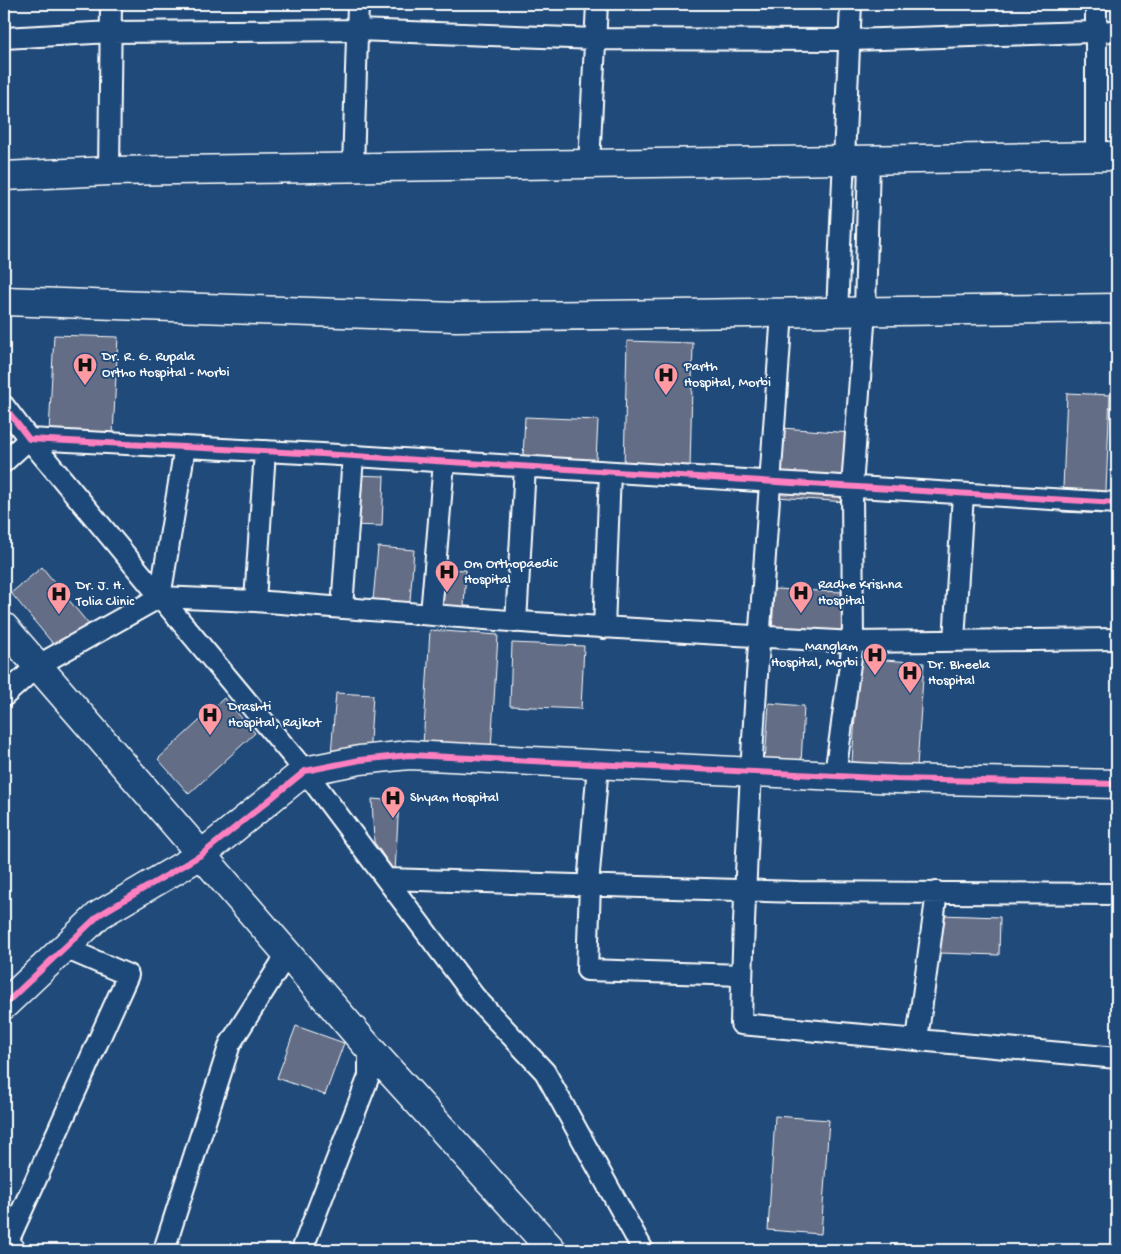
<svg xmlns="http://www.w3.org/2000/svg" width="1121" height="1254" font-family="'Gochi Hand',sans-serif">
	<style>
		.building { fill: #646d86; stroke: #fff }
		.lines { fill: none; stroke-linecap: round; stroke-linejoin: round }
		.street-casing { stroke: #fff; stroke-width: 24 }
		.secondary-casing { stroke: #fff; stroke-width: 31 }
		.primary-casing { stroke: #fff; stroke-width: 31 }
		.street { stroke: #1f4a7a; stroke-width: 20 }
		.secondary { stroke: #1f4a7a; stroke-width: 28 }
		.primary { stroke: #1f4a7a; stroke-width: 28 }
		.cycleway-casing { stroke: #1f4a7a; stroke-width: 9 }
		.cycleway { stroke: #ff80c0; stroke-width: 6 }
		.labels { text-anchor: middle; dominant-baseline: central; stroke-width: 4; stroke-linejoin: round; paint-order: stroke }
		.poi-label { font-size: 14px; fill: #fff; stroke: #1f4a7a; text-anchor: start }
	</style>
	<rect width="100%" height="100%" fill="#1f4a7a"/>
	<filter id="ink" filterUnits="userSpaceOnUse"><feTurbulence type="fractalNoise" baseFrequency=".02" numOctaves="2"/><feDisplacementMap in="SourceGraphic" scale="10" xChannelSelector="R" yChannelSelector="G"/><feConvolveMatrix kernelMatrix="1 2 1 2 8 2 1 2 1" color-interpolation-filters="sRGB"/></filter>
	<g filter="url(#ink)">
		<path class="building" d="M 54,335 L 118,337 L 113,435 L 49,432 Z
			M 627,341 L 693,343 L 690,469 L 624,468 Z
			M 1067,393 L 1110,395 L 1105,514 L 1062,512 Z
			M 525,417 L 598,420 L 595,481 L 522,478 Z
			M 782,428 L 851,433 L 846,502 L 777,497 Z
			M 352,475 L 384,476 L 382,526 L 350,525 Z
			M 378,547 L 414,550 L 409,614 L 372,611 Z
			M 42,567 L 95,632 L 64,657 L 11,593 Z
			M 427,568 L 466,570 L 463,625 L 424,623 Z
			M 774,589 L 843,592 L 841,637 L 772,635 Z
			M 430,630 L 498,635 L 491,749 L 423,745 Z
			M 512,643 L 584,646 L 581,709 L 510,706 Z
			M 859,658 L 924,663 L 917,766 L 852,762 Z
			M 336,693 L 373,695 L 369,757 L 331,754 Z
			M 224,698 L 255,733 L 189,794 L 158,759 Z
			M 769,703 L 804,706 L 801,764 L 765,762 Z
			M 372,799 L 399,801 L 395,872 L 374,842 Z
			M 941,915 L 1000,917 L 999,955 L 940,953 Z
			M 296,1026 L 344,1043 L 325,1095 L 277,1078 Z
			M 775,1116 L 829,1120 L 821,1234 L 768,1230 Z"/>
		<g class="lines">
			<defs>
				<path id="street" d="M 4,38 L 111,32 L 357,30 L 596,39 L 851,40 L 1117,31
					M 1096,156 L 1096,4
					M 589,164 L 597,4
					M 353,168 L 358,4
					M 109,171 L 111,4
					M 782,312 C 766,550 746,787 741,1024 L 1117,1058
					M 837,312 L 851,4
					M 4,406 L 29,439 L 322,454 L 1117,503
					M 4,462 L 29,439 L 305,771 L 474,996 L 545,1072 L 643,1250
					M 160,597 L 185,447
					M 255,601 L 265,451
					M 342,608 L 353,456
					M 431,614 L 444,462
					M 516,622 L 525,467
					M 604,628 L 610,472
					M 954,641 L 963,494
					M 4,696 L 37,666 L 160,597 L 255,601 L 535,623 L 853,642 L 1117,639
					M 598,765 L 588,885 L 590,885 L 587,970 L 742,975
					M 835,775 L 853,642 L 852,487 L 865,311 L 869,160
					M 387,879 L 798,892 L 1117,894
					M 917,1040 L 937,892
					M 5,1248 L 128,975 L 65,948
					M 164,1250 L 230,1044 L 287,954
					M 302,1250 L 369,1076 L 369,1048"/>
				<path id="secondary" d="M 4,176 L 109,171 L 1117,156
					M 4,301 L 456,317 L 1117,308
					M 4,1005 L 99,915 L 201,855 L 305,771 L 360,760 L 409,755 L 896,779 L 1117,784
					M 4,1247 L 11,1250"/>
				<path id="primary" d="M 4,627 L 369,1048 L 552,1250"/>
			</defs>
			<use href="#street" class="street-casing"/>
			<use href="#secondary" class="secondary-casing"/>
			<use href="#primary" class="primary-casing"/>
			<use href="#street" class="street"/>
			<use href="#secondary" class="secondary"/>
			<use href="#primary" class="primary"/>
			<defs>
				<path id="cycleway" d="M 4,406 L 29,439 L 322,454 L 1117,503
					M 4,1005 L 99,915 L 201,855 L 305,771 L 360,760 L 409,755 L 896,779 L 1117,784"/>
			</defs>
			<use href="#cycleway" class="cycleway-casing"/>
			<use href="#cycleway" class="cycleway"/>
		</g>
	</g>
	<defs>
		<symbol id="hospital-pin" viewBox="-11 -11 22 30"><path d="M0 17L-7.5 6A9.5 9.5 0 1 1 7.5 6Z" fill="#ff9aa2" stroke="#1f4a7a"/><path d="M-5-5h3v3.5h4V-5h3V5h-3V1.5h-4V5h-3Z" fill="#111"/></symbol>
	</defs>
	<g fill-rule="evenodd">
		<use href="#hospital-pin" x="71" y="351" width="28" height="38"/>
		<use href="#hospital-pin" x="652" y="361" width="28" height="38"/>
		<use href="#hospital-pin" x="433" y="558" width="28" height="38"/>
		<use href="#hospital-pin" x="787" y="579" width="28" height="38"/>
		<use href="#hospital-pin" x="45" y="580" width="28" height="38"/>
		<use href="#hospital-pin" x="861" y="641" width="28" height="38"/>
		<use href="#hospital-pin" x="896" y="659" width="28" height="38"/>
		<use href="#hospital-pin" x="196" y="701" width="28" height="38"/>
		<use href="#hospital-pin" x="379" y="784" width="28" height="38"/>
	</g>
	<g class="labels">
		<g class="poi-label">
			<text x="102" y="357">Dr. R. G. Rupala<tspan x="102" dy="16">Ortho Hospital - Morbi</tspan></text>
			<text x="684" y="367">Parth<tspan x="684" dy="16">Hospital, Morbi</tspan></text>
			<text x="464" y="564">Om Orthopaedic<tspan x="464" dy="16">Hospital</tspan></text>
			<text x="818" y="585">Radhe Krishna<tspan x="818" dy="16">Hospital</tspan></text>
			<text x="76" y="586">Dr. J. H.<tspan x="76" dy="16">Tolia Clinic</tspan></text>
			<text x="858" y="647" text-anchor="end">Manglam<tspan x="858" dy="16">Hospital, Morbi</tspan></text>
			<text x="928" y="665">Dr. Bheela<tspan x="928" dy="16">Hospital</tspan></text>
			<text x="228" y="707">Drashti<tspan x="228" dy="16">Hospital, Rajkot</tspan></text>
			<text x="410" y="798">Shyam Hospital</text>
		</g>
	</g>
	<rect width="1121" height="1254" fill="none" stroke="#1f4a7a" stroke-width="20"/>
	<rect x="10" y="10" width="1101" height="1234" fill="none" stroke="#fff" stroke-width="2" filter="url(#ink)"/>
</svg>
